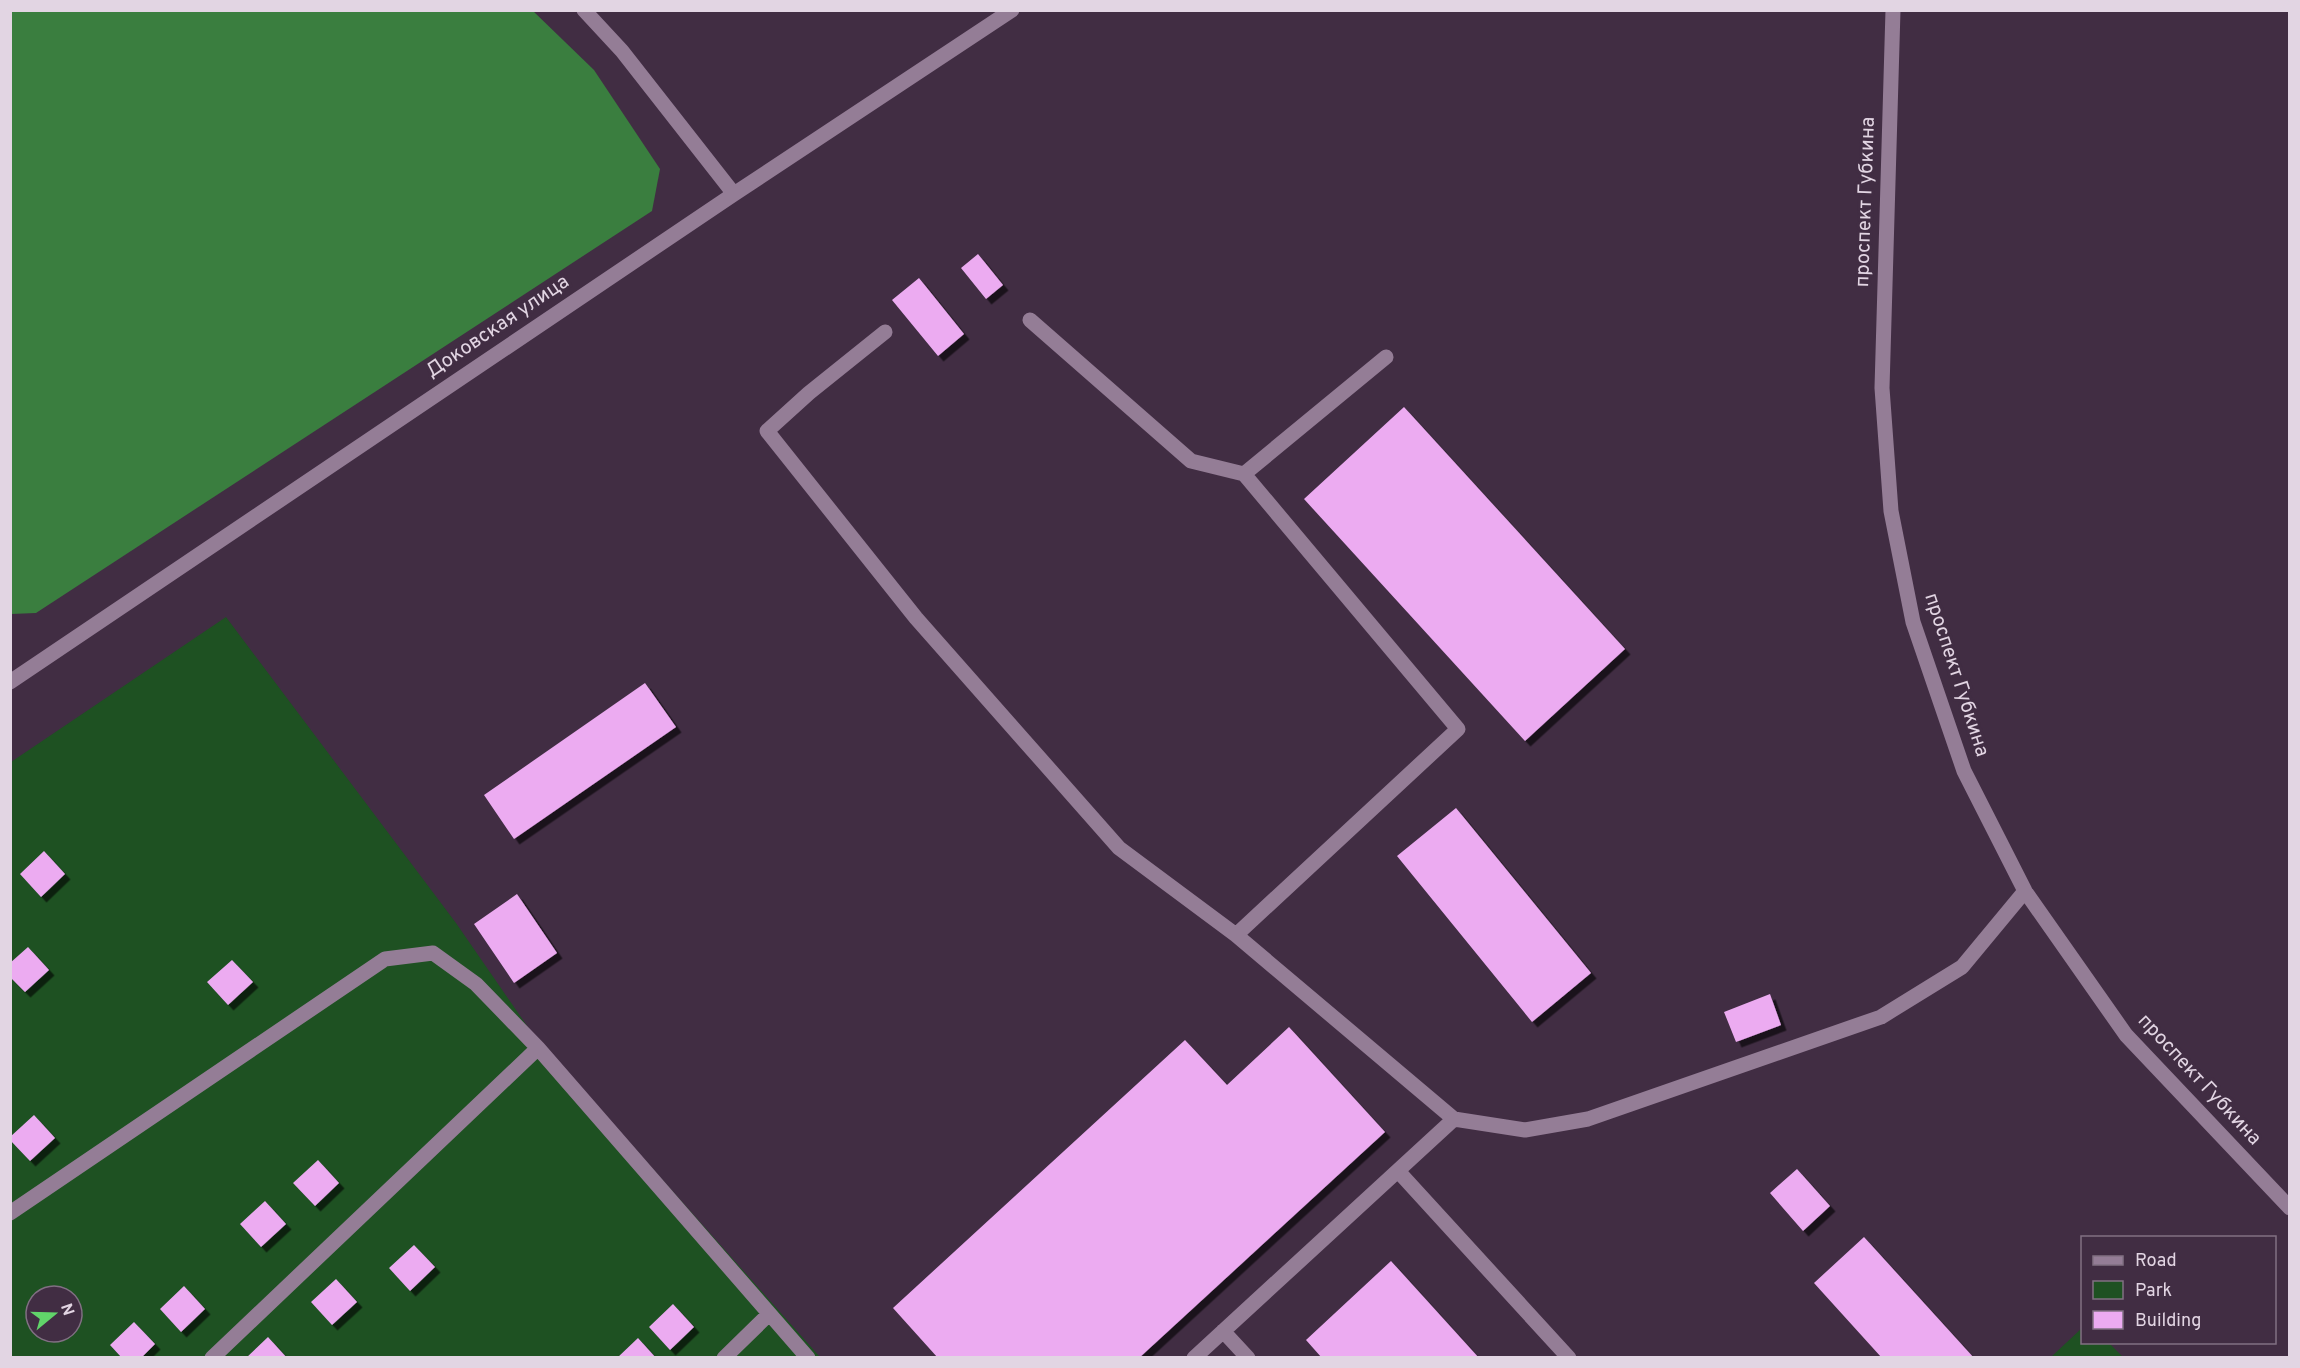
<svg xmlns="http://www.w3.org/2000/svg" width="2300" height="1368" font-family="Overpass,sans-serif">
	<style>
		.green { fill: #1e5122; fill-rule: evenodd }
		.forest { fill: #3a7e3f }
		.building { fill: #ecabf1; filter: url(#shadow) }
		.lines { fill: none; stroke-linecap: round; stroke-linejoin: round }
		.minor { stroke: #947d96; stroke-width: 15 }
		.labels { text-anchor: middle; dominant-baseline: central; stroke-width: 6; stroke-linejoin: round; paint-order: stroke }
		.street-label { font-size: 20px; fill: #e2d5e3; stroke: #412d43 }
	</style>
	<defs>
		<filter id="shadow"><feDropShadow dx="5.5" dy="5.5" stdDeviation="0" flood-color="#0009"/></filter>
	</defs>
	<rect width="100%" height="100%" fill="#412d43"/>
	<path class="green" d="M 226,617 L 456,923 L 532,1033 L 820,1357 L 11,1358 L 11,762 ZM 36,1296 L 72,1296 L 72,1332 L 36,1332 Z
		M 2082,1328 L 2082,1342 L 2109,1343 L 2123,1357 L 2051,1357 Z"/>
	<path class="forest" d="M 10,11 L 533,11 L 594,70 L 660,169 L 652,211 L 36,613 L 11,614 Z"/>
	<path class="building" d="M 978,254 L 1003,285 L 986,299 L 961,268 Z
		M 919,278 L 964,334 L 938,356 L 892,300 Z
		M 1404,407 L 1625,649 L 1525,741 L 1304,499 Z
		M 645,683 L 676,727 L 514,839 L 484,795 Z
		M 1456,808 L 1591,973 L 1532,1022 L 1397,856 Z
		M 44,851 L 65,874 L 41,897 L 20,874 Z
		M 517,894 L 557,953 L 514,983 L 474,924 Z
		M 28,947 L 49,970 L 25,992 L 10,977 L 10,963 Z
		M 232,960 L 253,982 L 228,1005 L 207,982 Z
		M 1770,994 L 1781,1025 L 1736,1042 L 1724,1012 Z
		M 1289,1027 L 1385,1132 L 1139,1358 L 938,1358 L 893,1308 L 1185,1040 L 1227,1085 Z
		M 34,1115 L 55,1138 L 30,1161 L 10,1140 L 10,1137 Z
		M 318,1160 L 339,1183 L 315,1206 L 293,1183 Z
		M 1797,1169 L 1830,1206 L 1803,1231 L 1770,1193 Z
		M 265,1201 L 286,1224 L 261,1247 L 240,1224 Z
		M 1864,1237 L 1974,1358 L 1882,1358 L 1814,1283 Z
		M 414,1245 L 435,1267 L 410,1291 L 389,1268 Z
		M 1391,1261 L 1479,1358 L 1322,1358 L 1306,1340 Z
		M 336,1279 L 357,1302 L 332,1325 L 311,1302 Z
		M 184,1286 L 205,1309 L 181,1332 L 160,1309 Z
		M 673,1304 L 694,1327 L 670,1350 L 649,1327 Z
		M 134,1322 L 155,1344 L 141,1358 L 122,1358 L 110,1345 Z
		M 268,1337 L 287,1358 L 246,1358 Z
		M 638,1338 L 656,1358 L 617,1358 Z"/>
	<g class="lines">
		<path class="minor" d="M 584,10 L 622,51 L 734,194
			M 1893,10 L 1882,388 L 1891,511 L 1913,622 L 1964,771 L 2025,891 L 2126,1035 L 2290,1208
			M 1030,320 L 1191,461 L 1244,474 L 1458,729 L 1236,935
			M 885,332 L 809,393 L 767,431 L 916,618 L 1119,848 L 1236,935 L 1454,1119 L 1525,1130 L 1588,1119 L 1881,1017 L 1962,967 L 2025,891
			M 1244,474 L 1386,357
			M 10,682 L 734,194 L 1012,10
			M 1398,1171 L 1569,1358
			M 10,1213 L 385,959 L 433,953 L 476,984 L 538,1048 L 808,1358
			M 1223,1331 L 1248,1358
			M 212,1358 L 538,1048
			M 724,1358 L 769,1314
			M 1194,1358 L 1454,1119"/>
	</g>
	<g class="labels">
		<g class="street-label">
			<text transform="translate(1866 202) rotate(-88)">проспект Губкина</text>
			<text transform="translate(498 327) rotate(-34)">Доковская улица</text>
			<text transform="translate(1956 675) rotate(72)">проспект Губкина</text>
			<text transform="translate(2199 1080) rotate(47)">проспект Губкина</text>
		</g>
	</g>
	<rect width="2300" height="1368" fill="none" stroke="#e2d5e3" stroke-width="24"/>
	<rect x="2081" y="1236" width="195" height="108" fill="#412d43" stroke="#817083" stroke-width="1.5"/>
	<rect x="2093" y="1256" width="30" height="9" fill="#947d96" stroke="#817083" stroke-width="1.5"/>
	<text x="2135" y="1266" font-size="18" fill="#e2d5e3">Road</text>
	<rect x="2093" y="1281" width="30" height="18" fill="#1e5122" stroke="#817083" stroke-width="1.5"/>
	<text x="2135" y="1296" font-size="18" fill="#e2d5e3">Park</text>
	<rect x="2093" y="1311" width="30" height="18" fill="#ecabf1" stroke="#817083" stroke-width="1.5"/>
	<text x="2135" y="1326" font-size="18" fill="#e2d5e3">Building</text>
	<g transform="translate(54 1314) rotate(71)"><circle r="28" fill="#412d43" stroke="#817083" stroke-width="1.5"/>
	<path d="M0-4.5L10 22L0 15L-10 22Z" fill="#61d46a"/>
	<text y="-9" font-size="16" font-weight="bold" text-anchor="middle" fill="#e2d5e3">N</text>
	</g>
</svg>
